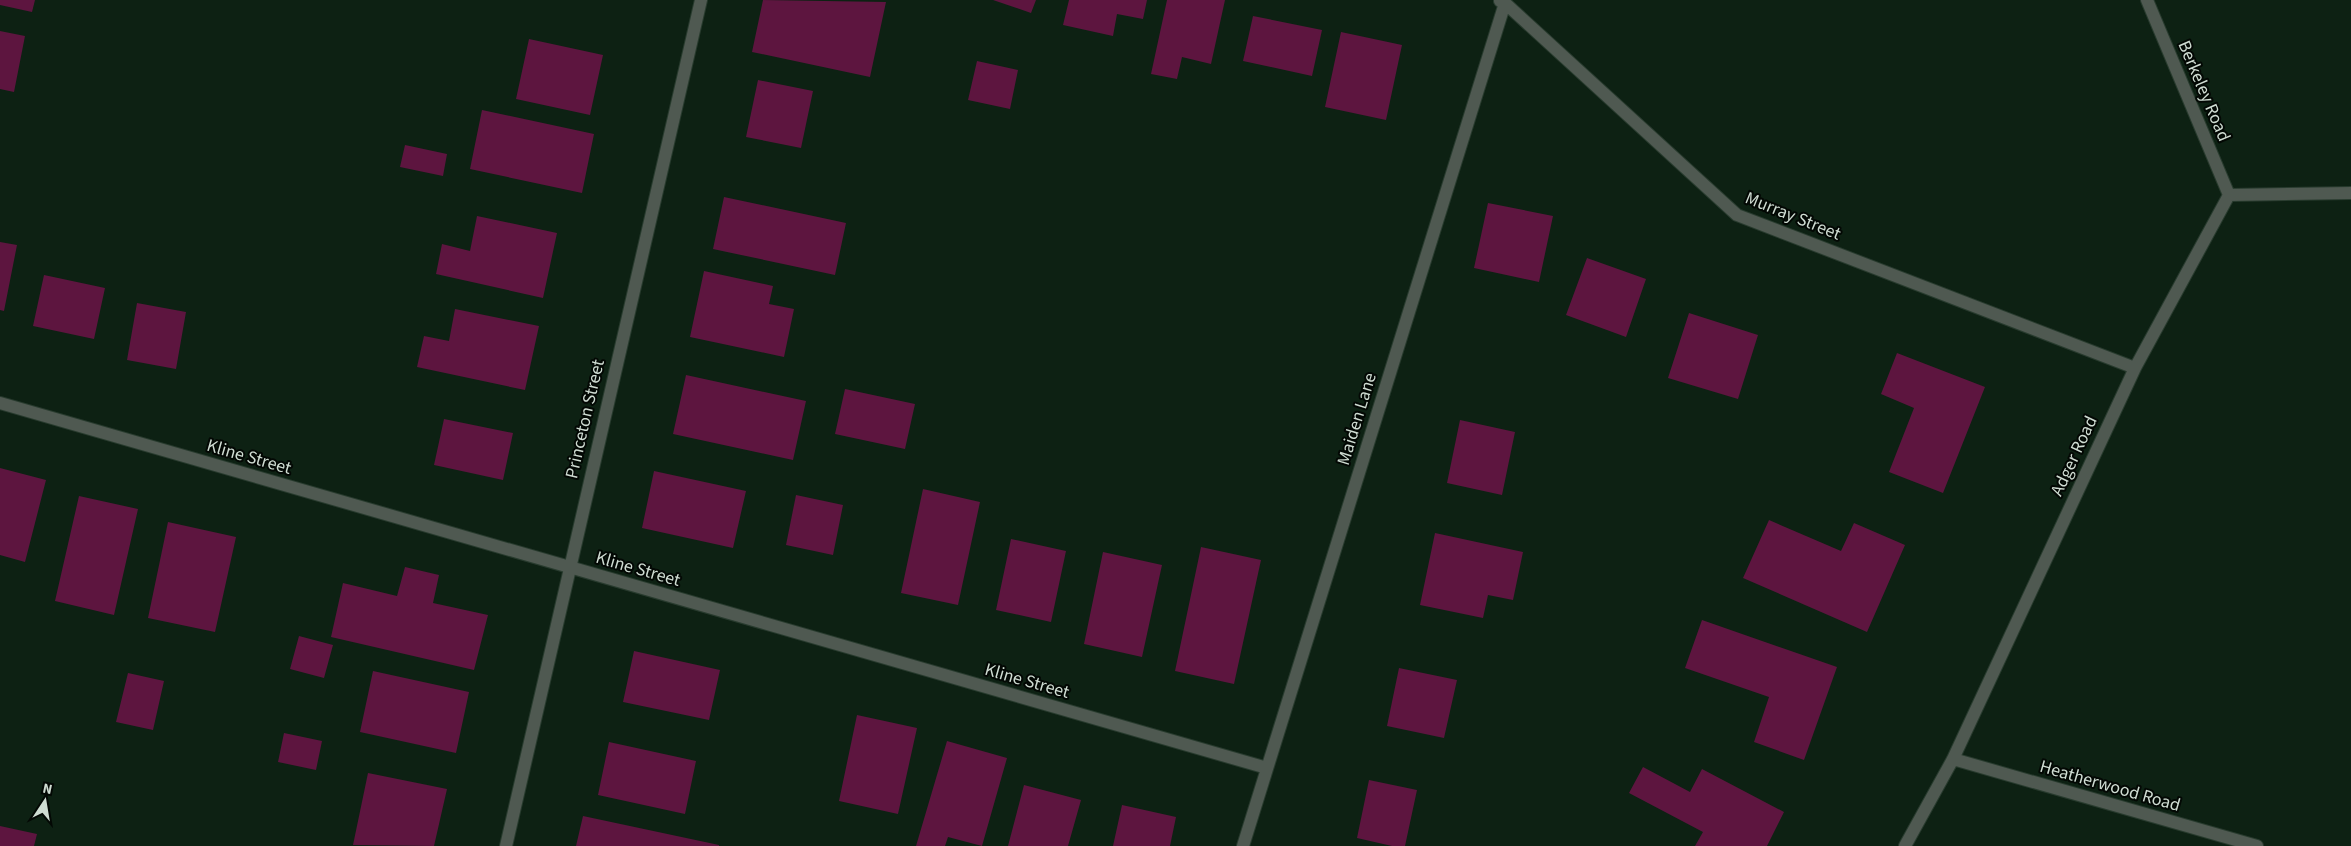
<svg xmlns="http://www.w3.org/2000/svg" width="2351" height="846" font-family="'Source Sans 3',sans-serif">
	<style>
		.building { fill: #5d153f }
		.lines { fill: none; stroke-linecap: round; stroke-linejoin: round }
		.street-casing { stroke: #283b2e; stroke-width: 14 }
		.street { stroke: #4f5951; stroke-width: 12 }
		.labels { text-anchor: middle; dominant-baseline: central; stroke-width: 4; stroke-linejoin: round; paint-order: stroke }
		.street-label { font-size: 18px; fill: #cfdcd2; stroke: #030804 }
	</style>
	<rect width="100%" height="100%" fill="#0d2113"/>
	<path class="building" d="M 0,0 L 35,0 L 32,12 L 0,5 Z
		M 763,0 L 886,2 L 870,77 L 752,52 Z
		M 993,0 L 1036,0 L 1031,13 Z
		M 1069,0 L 1147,0 L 1143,19 L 1117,14 L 1113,36 L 1063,25 Z
		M 1167,0 L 1225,0 L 1211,64 L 1182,57 L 1177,79 L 1151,74 Z
		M 1253,16 L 1322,30 L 1312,76 L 1243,61 Z
		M 0,31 L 25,36 L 14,92 L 0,89 Z
		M 1341,32 L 1402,45 L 1386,120 L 1325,107 Z
		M 529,39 L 603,55 L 590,115 L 516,99 Z
		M 977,61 L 1018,70 L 1010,109 L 968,100 Z
		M 758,80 L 813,91 L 801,148 L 746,137 Z
		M 482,110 L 594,134 L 582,193 L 470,169 Z
		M 405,145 L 447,154 L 443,176 L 400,167 Z
		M 724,197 L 846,223 L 835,275 L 713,249 Z
		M 1488,203 L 1553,216 L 1539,282 L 1474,268 Z
		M 477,216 L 557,233 L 543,298 L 436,274 L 442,244 L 470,251 Z
		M 0,242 L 17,245 L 4,311 L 0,310 Z
		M 1587,258 L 1646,279 L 1626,337 L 1566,315 Z
		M 704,271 L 773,286 L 769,304 L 794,309 L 784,357 L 690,337 Z
		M 44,275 L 105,288 L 94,339 L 33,326 Z
		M 137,303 L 186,312 L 176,369 L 127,360 Z
		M 455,309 L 539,326 L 525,390 L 417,367 L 424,336 L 449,341 Z
		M 1689,313 L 1758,335 L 1738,399 L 1668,378 Z
		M 1897,353 L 1985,387 L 1943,493 L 1889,472 L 1914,408 L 1881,394 Z
		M 686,375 L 806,401 L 793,460 L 673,434 Z
		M 845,389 L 915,404 L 905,449 L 835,434 Z
		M 444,419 L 513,433 L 503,480 L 434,465 Z
		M 1460,420 L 1515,432 L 1502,495 L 1447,483 Z
		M 0,468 L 46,480 L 25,562 L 0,555 Z
		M 654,471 L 746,491 L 733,548 L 642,528 Z
		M 923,489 L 980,502 L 958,605 L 901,593 Z
		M 796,495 L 843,505 L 833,555 L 786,545 Z
		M 79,496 L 138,509 L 114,615 L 55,601 Z
		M 1769,520 L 1841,551 L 1854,523 L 1905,545 L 1867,632 L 1743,578 Z
		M 168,522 L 236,537 L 215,632 L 148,618 Z
		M 1435,533 L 1523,552 L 1513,600 L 1488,595 L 1483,618 L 1420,605 Z
		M 1011,539 L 1066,551 L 1051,622 L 996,610 Z
		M 1201,547 L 1261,560 L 1234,684 L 1175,671 Z
		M 1103,552 L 1162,565 L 1142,657 L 1084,644 Z
		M 405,567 L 439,575 L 433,603 L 488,615 L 474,670 L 331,637 L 343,583 L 397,596 Z
		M 1702,620 L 1837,667 L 1804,760 L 1754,742 L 1769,697 L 1685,668 Z
		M 299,636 L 333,645 L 324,678 L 290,669 Z
		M 634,651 L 720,670 L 709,720 L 623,702 Z
		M 1399,668 L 1457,680 L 1444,738 L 1387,726 Z
		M 373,671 L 469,692 L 456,753 L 360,732 Z
		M 128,673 L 164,681 L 153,730 L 116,722 Z
		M 857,715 L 917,728 L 898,814 L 839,801 Z
		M 284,733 L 322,741 L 316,770 L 278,762 Z
		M 947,741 L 1007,758 L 982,846 L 948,837 L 945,846 L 916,846 Z
		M 609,742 L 696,761 L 685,814 L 598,795 Z
		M 1643,767 L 1690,792 L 1702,769 L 1784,812 L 1767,846 L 1695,846 L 1703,832 L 1629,793 Z
		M 368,773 L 447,789 L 434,846 L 353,845 Z
		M 1369,780 L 1417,790 L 1405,846 L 1392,846 L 1357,838 Z
		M 1024,785 L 1081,800 L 1068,846 L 1008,846 Z
		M 1122,805 L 1176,817 L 1170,846 L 1113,846 Z
		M 583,816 L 719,845 L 719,846 L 576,846 Z
		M 0,826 L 37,834 L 34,846 L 0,846 Z"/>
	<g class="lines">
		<defs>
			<path id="street" d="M 2147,0 L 2229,195
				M 1500,1 L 1505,3 L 1737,215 L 2135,368
				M 0,403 L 1267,768
				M 1953,759 L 2257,846
				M 506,846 L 701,0
				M 1243,846 L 1505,3
				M 1905,846 L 1953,759 L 2135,368 L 2229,195 L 2351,193"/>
		</defs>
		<use href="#street" class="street-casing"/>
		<use href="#street" class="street"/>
	</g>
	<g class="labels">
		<g class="street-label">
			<text transform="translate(2204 91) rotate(67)">Berkeley Road</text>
			<text transform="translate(1793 216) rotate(22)">Murray Street</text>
			<text transform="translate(585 419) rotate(-77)">Princeton Street</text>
			<text transform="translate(1357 419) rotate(-73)">Maiden Lane</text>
			<text transform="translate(2074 456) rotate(-65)">Adger Road</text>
			<text transform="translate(249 457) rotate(16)">Kline Street</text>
			<text transform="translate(638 569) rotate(16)">Kline Street</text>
			<text transform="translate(1027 681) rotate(16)">Kline Street</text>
			<text transform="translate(2110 786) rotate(16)">Heatherwood Road</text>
		</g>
	</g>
	<g transform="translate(45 801) rotate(12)" stroke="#030804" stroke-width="4" paint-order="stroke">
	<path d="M0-4L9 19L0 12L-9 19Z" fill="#cfdcd2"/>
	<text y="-8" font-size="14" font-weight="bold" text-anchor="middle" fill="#cfdcd2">N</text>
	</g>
</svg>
